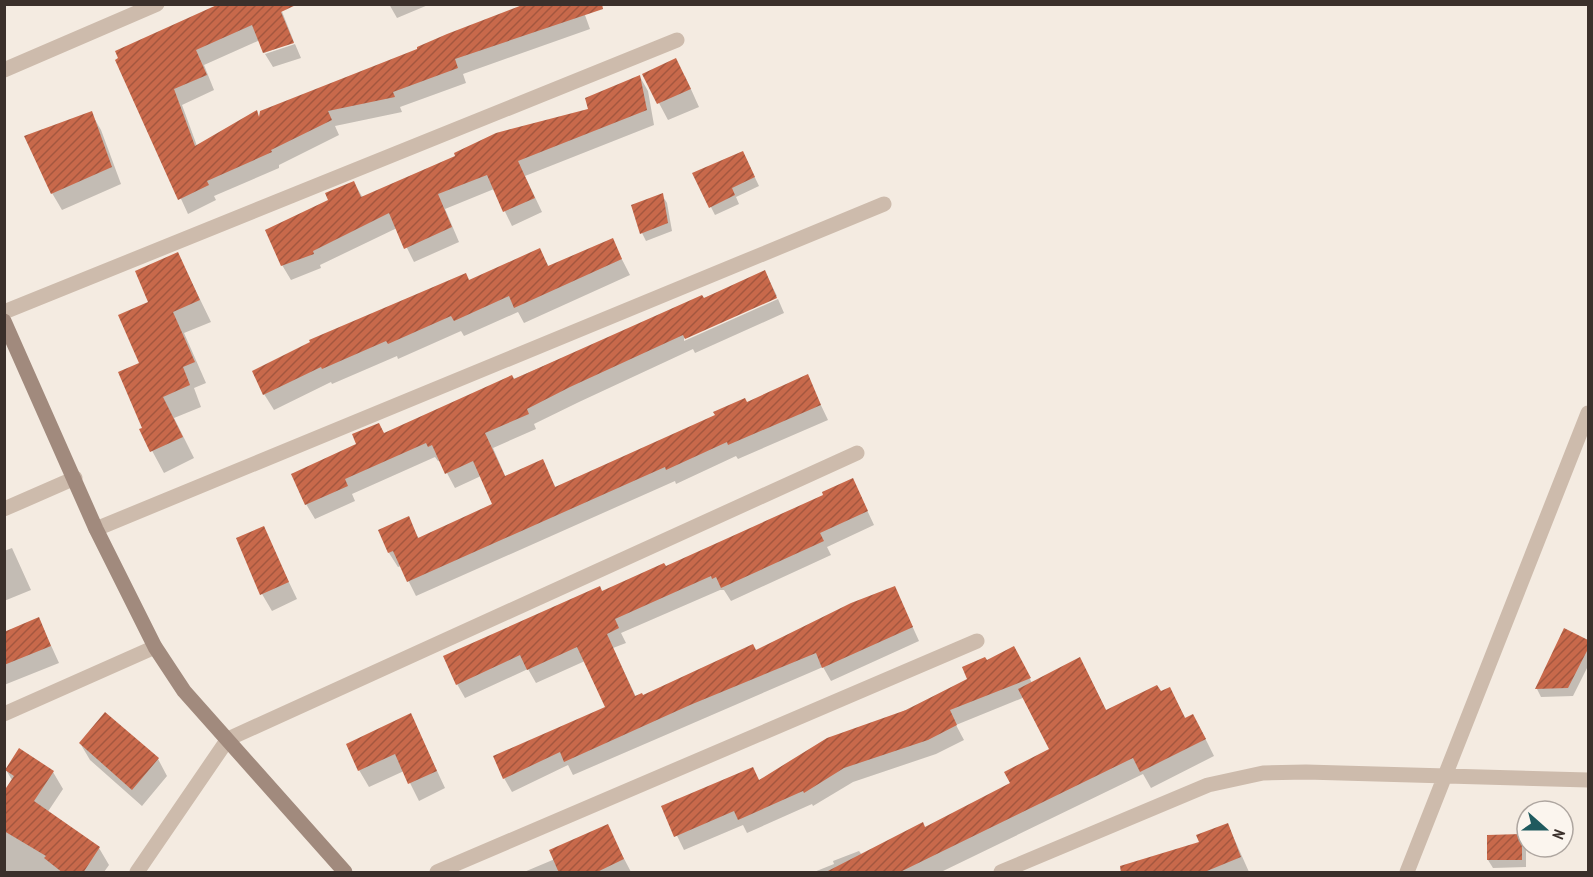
<svg xmlns="http://www.w3.org/2000/svg" width="1593" height="877" font-family="'PT Sans Narrow',sans-serif">
	<style>
		.shadow { fill: #0003 }
		.building { fill: url(#building-hatch) }
		.lines { fill: none; stroke-linecap: round; stroke-linejoin: round }
		.street { stroke: #cdbbac; stroke-width: 15 }
		.secondary { stroke: #a18a7d; stroke-width: 15 }
	</style>
	<defs>
		<pattern id="building-hatch" width="6" height="6" patternUnits="userSpaceOnUse" patternTransform="scale(1.5)"><rect width="6" height="6" fill="#c8694b"/><path d="M-1 1l2-2M0 6l6-6M5 7l2-2" fill="none" stroke="#a4573f"/></pattern>
	</defs>
	<rect width="100%" height="100%" fill="#f4ebe1"/>
	<path class="shadow" d="M 279,4 L 294,42 L 264,53 L 260,40 L 204,65 L 214,90 L 182,105 L 197,146 L 256,112 L 261,120 L 581,4 L 590,29 L 463,74 L 466,83 L 400,107 L 402,112 L 335,126 L 339,135 L 279,165 L 279,168 L 214,196 L 216,200 L 188,214 L 117,60 Z
		M 389,4 L 428,4 L 428,5 L 397,18 Z
		M 295,44 L 301,58 L 273,67 L 265,54 Z
		M 644,75 L 685,76 L 699,107 L 668,120 Z
		M 640,77 L 648,91 L 654,125 L 525,176 L 542,212 L 512,226 L 494,189 L 445,209 L 459,242 L 414,262 L 397,228 L 320,265 L 321,268 L 291,280 L 282,265 L 330,201 L 354,183 L 363,198 L 589,110 Z
		M 91,113 L 101,130 L 121,184 L 62,210 L 52,193 Z
		M 747,161 L 759,186 L 736,197 L 739,204 L 715,215 L 694,174 Z
		M 662,195 L 667,203 L 672,231 L 646,241 L 642,233 Z
		M 612,240 L 630,275 L 524,323 L 518,312 L 464,336 L 461,331 L 398,359 L 397,356 L 332,384 L 331,382 L 274,410 L 264,394 L 469,281 L 540,250 L 549,267 Z
		M 178,254 L 211,322 L 184,333 L 206,383 L 194,388 L 201,407 L 174,418 L 194,458 L 164,473 L 141,430 L 144,428 L 141,364 L 150,303 Z
		M 765,272 L 777,296 L 684,338 L 684,341 L 778,299 L 784,313 L 695,353 L 693,349 L 579,402 L 534,424 L 536,429 L 493,448 L 506,478 L 542,461 L 556,488 L 807,376 L 828,420 L 738,459 L 736,456 L 676,484 L 675,481 L 416,596 L 401,566 L 398,567 L 389,553 L 380,531 L 408,518 L 419,539 L 494,504 L 481,476 L 455,488 L 440,460 L 438,461 L 435,457 L 352,494 L 355,501 L 315,519 L 306,504 L 384,434 Z
		M 853,480 L 874,525 L 827,547 L 831,555 L 731,601 L 724,590 L 720,590 L 621,633 L 626,643 L 613,648 L 636,697 L 642,697 L 756,652 L 895,588 L 919,641 L 831,681 L 823,667 L 573,775 L 568,765 L 512,792 L 504,778 L 607,708 L 585,661 L 536,683 L 528,669 L 465,698 L 457,684 L 601,592 L 665,568 L 825,495 Z
		M 263,528 L 297,599 L 272,611 L 262,594 Z
		M 12,548 L 31,590 L 4,601 L 4,551 Z
		M 39,619 L 59,663 L 4,685 L 4,633 Z
		M 1565,630 L 1588,642 L 1588,666 L 1573,696 L 1541,697 L 1537,689 Z
		M 986,662 L 1021,662 L 1032,683 L 1089,676 L 1107,712 L 1169,689 L 1186,719 L 1202,732 L 1214,756 L 1151,788 L 1143,774 L 941,872 L 814,872 L 834,864 L 833,861 L 859,851 L 862,855 L 925,828 L 1012,784 L 1051,750 L 1025,697 L 956,725 L 964,740 L 936,754 L 853,782 L 813,806 L 812,804 L 747,833 L 743,825 L 684,850 L 663,807 L 759,782 L 969,679 Z
		M 411,715 L 445,788 L 419,801 L 404,771 L 369,787 L 359,770 Z
		M 80,743 L 158,759 L 167,776 L 142,806 L 90,760 Z
		M 20,750 L 53,772 L 63,789 L 47,813 L 99,848 L 109,865 L 104,872 L 4,872 L 4,794 L 12,780 L 6,770 Z
		M 1228,825 L 1249,872 L 1130,872 L 1201,843 Z
		M 607,826 L 631,872 L 524,872 L 555,859 Z
		M 1521,835 L 1526,844 L 1526,867 L 1493,868 L 1488,860 L 1488,836 Z"/>
	<path class="building" d="M 219,4 L 298,4 L 281,12 L 294,43 L 263,53 L 252,25 L 196,50 L 207,75 L 174,89 L 195,146 L 257,110 L 259,117 L 260,111 L 417,49 L 417,47 L 447,34 L 525,4 L 602,4 L 603,9 L 455,59 L 458,68 L 393,92 L 395,97 L 328,111 L 332,120 L 271,150 L 272,152 L 207,181 L 209,185 L 178,200 L 115,60 L 118,58 L 115,51 Z
		M 676,58 L 691,89 L 657,104 L 642,74 Z
		M 640,75 L 647,110 L 518,161 L 535,198 L 503,212 L 487,175 L 438,194 L 452,227 L 404,249 L 389,213 L 313,251 L 314,254 L 281,266 L 265,230 L 328,200 L 325,193 L 354,181 L 361,197 L 455,156 L 454,153 L 496,133 L 588,109 L 585,98 Z
		M 92,111 L 112,167 L 51,194 L 24,136 Z
		M 743,151 L 755,177 L 732,188 L 735,195 L 709,208 L 692,173 Z
		M 663,193 L 668,223 L 640,234 L 631,205 Z
		M 613,238 L 622,259 L 514,308 L 509,296 L 454,321 L 451,316 L 388,344 L 386,341 L 322,369 L 321,367 L 263,395 L 252,371 L 310,342 L 309,340 L 466,273 L 469,280 L 540,248 L 548,266 Z
		M 178,252 L 200,300 L 173,312 L 195,362 L 183,367 L 190,385 L 163,397 L 183,437 L 150,452 L 139,429 L 142,428 L 118,372 L 139,363 L 118,315 L 148,302 L 135,271 Z
		M 765,270 L 777,298 L 685,339 L 683,335 L 570,387 L 527,409 L 529,414 L 485,433 L 505,476 L 543,459 L 555,487 L 715,415 L 713,412 L 745,398 L 747,402 L 808,374 L 821,405 L 728,445 L 727,442 L 666,470 L 665,467 L 407,582 L 393,551 L 388,553 L 378,530 L 409,516 L 418,538 L 492,504 L 473,461 L 445,474 L 432,445 L 428,447 L 426,443 L 345,479 L 348,486 L 305,505 L 291,474 L 356,444 L 352,434 L 379,423 L 384,433 L 512,375 L 514,379 L 702,295 L 704,298 Z
		M 853,478 L 868,511 L 820,533 L 824,541 L 721,588 L 716,577 L 712,579 L 711,576 L 615,619 L 619,628 L 607,634 L 635,696 L 642,693 L 643,695 L 753,644 L 756,650 L 851,603 L 895,586 L 913,627 L 822,668 L 816,653 L 690,705 L 564,762 L 560,752 L 503,779 L 493,756 L 605,707 L 577,647 L 527,670 L 520,655 L 456,685 L 443,656 L 600,586 L 602,591 L 664,563 L 666,566 L 823,495 L 822,492 Z
		M 264,526 L 289,582 L 260,595 L 236,538 Z
		M 39,617 L 51,646 L 4,665 L 4,632 Z
		M 1564,628 L 1588,640 L 1588,649 L 1568,688 L 1535,689 Z
		M 1014,646 L 1031,678 L 950,710 L 957,725 L 928,740 L 844,768 L 804,793 L 803,791 L 738,820 L 734,811 L 674,837 L 661,806 L 753,767 L 759,780 L 827,738 L 906,710 L 967,679 L 962,667 L 985,657 L 987,660 Z
		M 1080,657 L 1106,710 L 1157,685 L 1161,691 L 1170,687 L 1185,718 L 1193,714 L 1206,739 L 1140,772 L 1133,758 L 898,873 L 824,873 L 923,822 L 925,827 L 1010,783 L 1004,772 L 1049,749 L 1018,689 Z
		M 105,712 L 159,758 L 132,790 L 79,743 Z
		M 411,713 L 437,771 L 408,784 L 395,754 L 358,771 L 346,744 Z
		M 19,748 L 54,771 L 34,801 L 100,847 L 83,873 L 63,873 L 44,858 L 46,856 L 4,831 L 4,791 L 14,776 L 5,770 Z
		M 1228,823 L 1241,857 L 1202,873 L 1121,873 L 1120,866 L 1199,842 L 1196,835 Z
		M 608,824 L 624,859 L 595,873 L 559,873 L 549,850 Z
		M 1522,834 L 1522,860 L 1487,860 L 1487,835 Z"/>
	<g class="lines">
		<path class="street" d="M 4,70 L 157,4
			M 4,312 L 677,40
			M 4,509 L 75,478
			M 96,529 L 884,204
			M 4,714 L 155,647
			M 137,872 L 228,739 L 857,453
			M 437,872 L 977,641
			M 1001,872 L 1208,785 L 1263,773 L 1306,772 L 1588,780
			M 1407,872 L 1588,413"/>
		<path class="secondary" d="M 4,321 L 96,529 L 155,647 L 184,691 L 345,872"/>
	</g>
	<rect width="1593" height="877" fill="none" stroke="#3b302b" stroke-width="12"/>
	<g transform="translate(1545 829) rotate(111)"><circle r="28" fill="#fbf5ee" stroke="#aea6a0" stroke-width="1.5"/>
	<path d="M0-4.5L10 22L0 15L-10 22Z" fill="#1f5a5e"/>
	<text y="-9" font-size="16" font-weight="bold" text-anchor="middle" fill="#3b302b">N</text>
	</g>
</svg>
